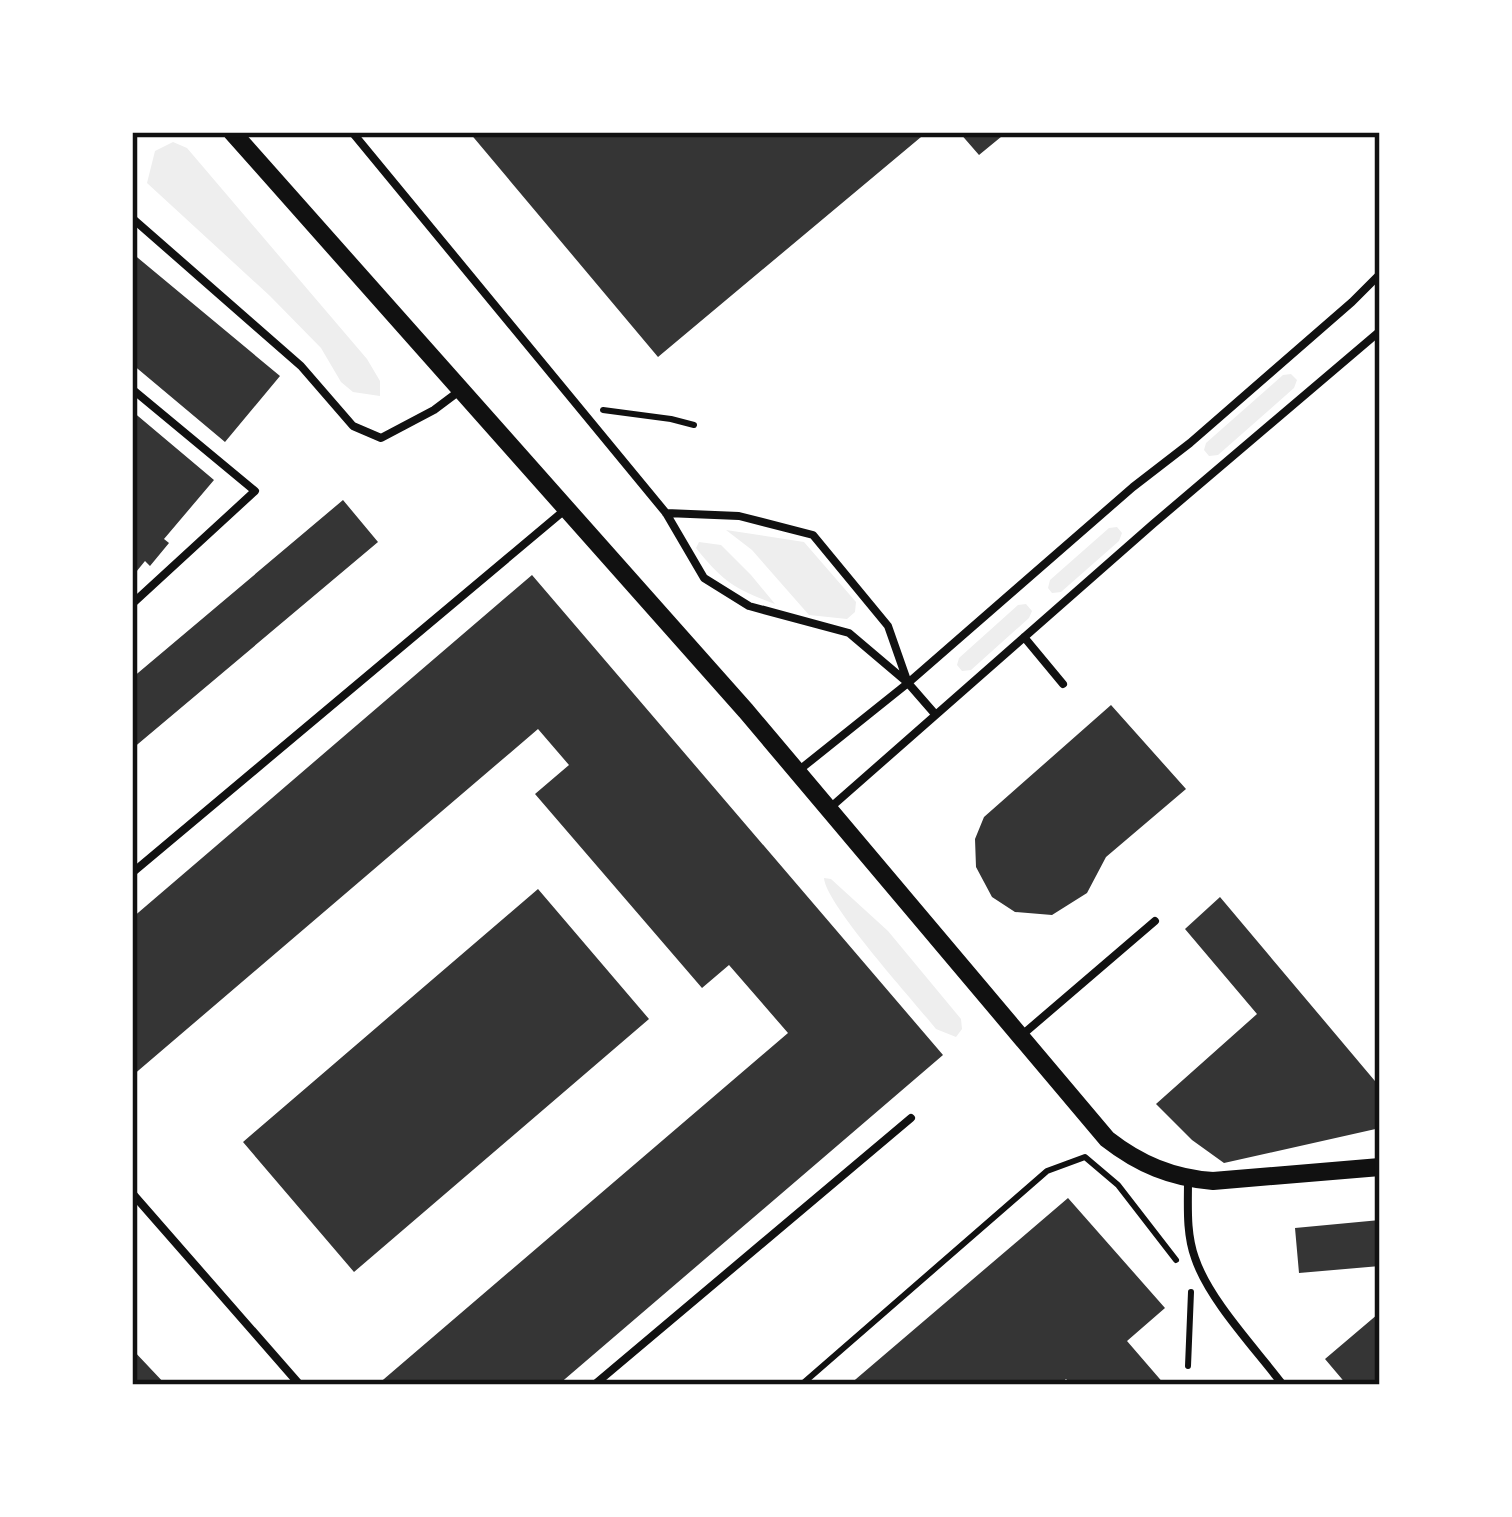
<svg xmlns="http://www.w3.org/2000/svg" width="1512" height="1517" font-family="Roboto,sans-serif">
	<style>
		.green { fill: #eee }
		.building { fill: #353535 }
		.lines { fill: none; stroke-linecap: round; stroke-linejoin: round }
		.path { stroke: #111; stroke-width: 6 }
		.service { stroke: #111; stroke-width: 8 }
		.tertiary { stroke: #111; stroke-width: 18 }
		.neatline { fill: none; stroke: #111; stroke-width: 4.5 }
	</style>
	<rect width="100%" height="100%" fill="#fff"/>
	<path class="green" d="M 173,142 L 187,148 L 367,359 L 380,381 L 380,396 L 353,392 L 341,382 L 321,348 L 270,296 L 147,183 L 155,151 Z
		M 1291,374 L 1297,380 L 1294,388 L 1218,455 L 1209,456 L 1204,450 L 1206,443 L 1283,375 Z
		M 1117,527 L 1122,533 L 1119,541 L 1061,592 L 1052,593 L 1048,588 L 1050,580 L 1109,528 Z
		M 726,530 L 804,542 L 856,602 L 855,612 L 847,619 L 809,615 L 752,550 Z
		M 699,542 L 721,545 L 751,575 L 775,604 C 735,589 723,582 696,548 Z
		M 1026,604 L 1032,611 L 1029,618 L 971,670 L 962,671 L 957,665 L 959,658 L 1018,605 Z
		M 824,878 L 831,879 L 888,931 L 961,1019 L 962,1029 L 956,1037 L 936,1029 C 914,1001 826,905 824,878 Z"/>
	<path class="building" d="M 469,132 L 927,132 L 658,357 Z
		M 959,132 L 1007,132 L 979,155 Z
		M 132,253 L 280,376 L 225,442 L 132,364 Z
		M 132,411 L 214,480 L 164,539 L 169,543 L 150,566 L 145,561 L 132,577 Z
		M 343,500 L 378,542 L 132,749 L 132,678 Z
		M 532,575 L 943,1055 L 558,1385 L 377,1385 L 788,1033 L 729,965 L 702,988 L 535,794 L 569,765 L 538,729 L 132,1076 L 132,918 Z
		M 1111,705 L 1186,789 L 1106,857 L 1087,893 L 1052,915 L 1015,912 L 992,897 L 976,867 L 975,839 L 984,817 Z
		M 538,889 L 649,1019 L 354,1272 L 243,1142 Z
		M 1220,897 L 1380,1087 L 1380,1128 L 1224,1163 L 1192,1140 L 1156,1104 L 1257,1014 L 1185,929 Z
		M 1068,1198 L 1165,1308 L 1127,1341 L 1165,1385 L 1072,1385 L 1066,1379 L 1059,1385 L 849,1385 Z
		M 1380,1220 L 1380,1266 L 1299,1273 L 1295,1228 Z
		M 1378,1314 L 1380,1317 L 1380,1385 L 1347,1385 L 1325,1359 Z
		M 132,1349 L 166,1385 L 132,1385 Z"/>
	<g class="lines">
		<path class="path" d="M 603,410 L 671,419 L 694,425
			M 1188,1366 L 1191,1292
			M 801,1385 L 1047,1171 L 1085,1157 L 1118,1185 L 1176,1260"/>
		<path class="service" d="M 352,132 L 666,513 L 704,578 L 749,606 L 849,633 L 908,683
			M 132,218 L 301,366 L 353,426 L 381,438 L 434,410 L 458,392
			M 132,389 L 255,491 L 132,604
			M 666,513 L 739,516 L 813,535 L 888,626 L 908,683 L 935,714
			M 1024,637 L 1063,684
			M 798,771 L 908,683 L 1133,487 L 1190,443 L 1352,302 L 1380,274
			M 831,807 L 1153,524 L 1380,331
			M 132,873 L 566,509
			M 1022,1035 L 1155,921
			M 1188,1181 C 1188,1206 1186,1233 1195,1258 C 1209,1300 1255,1348 1283,1385
			M 132,1193 L 300,1385
			M 594,1385 L 911,1118"/>
		<path class="tertiary" d="M 232,132 L 746,711 L 1107,1139 C 1139,1164 1172,1178 1213,1181 L 1380,1167"/>
	</g>
	<rect width="1512" height="1517" fill="none" stroke="#ffffff" stroke-width="270"/>
	<rect x="135" y="135" width="1242" height="1247" class="neatline"/>
</svg>
